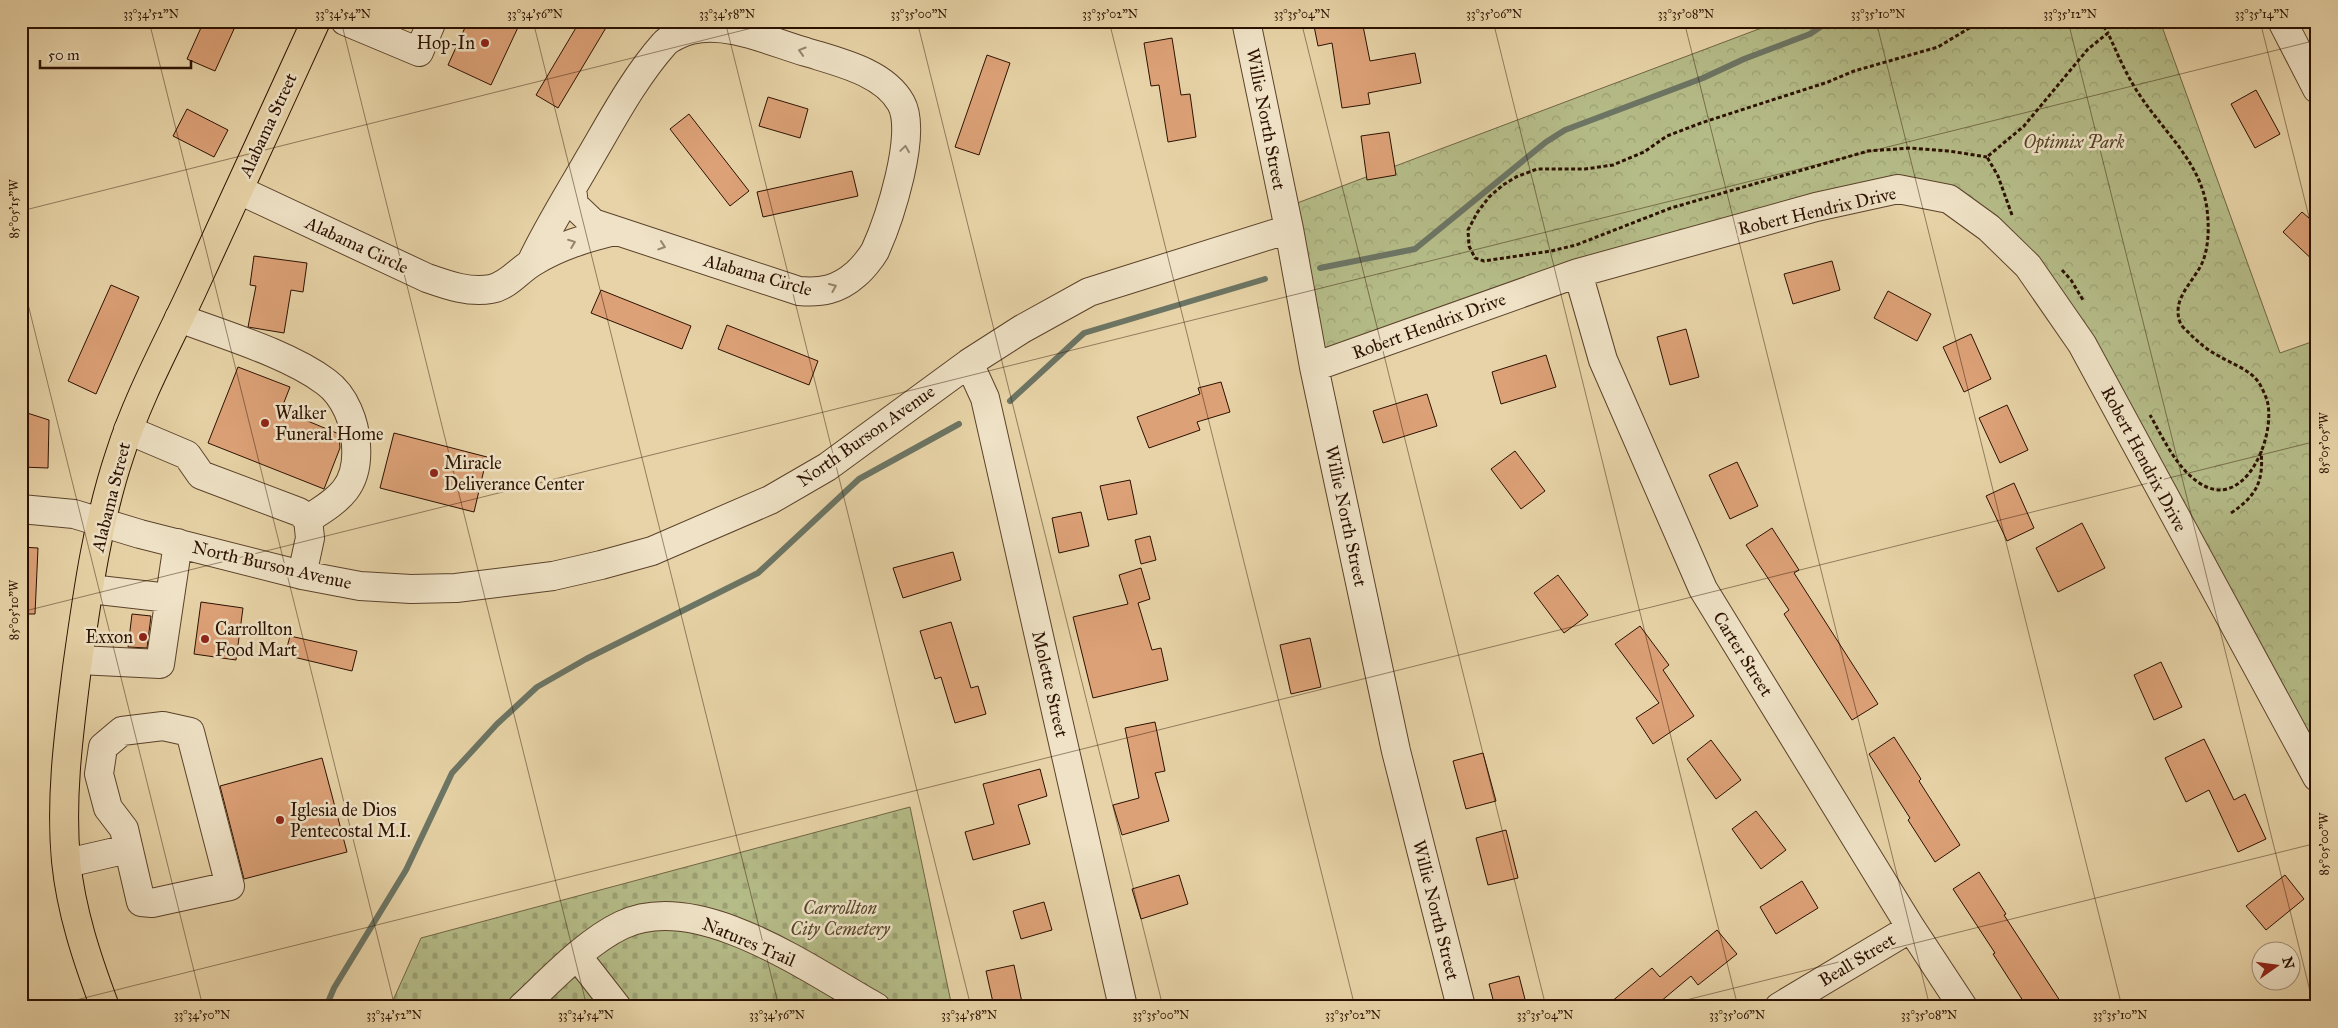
<svg xmlns="http://www.w3.org/2000/svg" width="2338" height="1028" font-family="'IM FELL Great Primer',serif">
	<style>
		.cemetery { fill: url(#cemetery-stones); stroke: #706644 }
		.park { fill: url(#park-crowns); stroke: #706644 }
		.lines { fill: none; stroke-linecap: round; stroke-linejoin: round }
		.stream { stroke: #6c7564; stroke-width: 6 }
		.building { fill: #dda177; stroke: #2c1100 }
		.minor-casing { stroke: #5b422a; stroke-width: 30 }
		.major-casing { stroke: #2c1100; stroke-width: 30 }
		.path { stroke: #2c1100; stroke-width: 3; stroke-dasharray: 4 2.5; stroke-linecap: butt }
		.minor { stroke: #efe2c6; stroke-width: 28 }
		.major { stroke: #e7d3a7; stroke-width: 28 }
		.oneway { stroke: #97846d }
		.ticks { fill: none; stroke: #2c1100; stroke-width: 1; stroke-opacity: 0.45 }
		.poi-dot { fill: #8f2418; stroke: #efe2c6; stroke-width: 2 }
		.labels { text-anchor: middle; dominant-baseline: central; stroke-width: 5; stroke-linejoin: round; paint-order: stroke }
		.poi-label { font-size: 18px; fill: #2c1100; stroke: #efe2c6; text-anchor: start }
		.street-label { font-size: 18px; fill: #2c1100; stroke: #efe2c6 }
		.park-label { font-size: 18px; font-style: italic; fill: #554429; stroke: #efe2c6 }
		.neatline { fill: none; stroke: #2c1100; stroke-width: 2 }
		.ticks-label { font-size: 12px; text-anchor: middle; fill: #2c1100 }
	</style>
	<defs>
		<pattern id="cemetery-stones" width="16" height="16" patternUnits="userSpaceOnUse" patternTransform="scale(1.25)"><rect width="16" height="16" fill="#b5bc88"/><path d="M2 7V4a2 2 0 0 1 4 0v3zM10 15v-3a2 2 0 0 1 4 0v3z" fill="#9ca174"/></pattern>
		<pattern id="park-crowns" width="20" height="18" patternUnits="userSpaceOnUse" patternTransform="scale(1.25)"><rect width="20" height="18" fill="#b5bc88"/><path d="M2 6a3 3 0 1 1 6 0M12 15a3 3 0 1 1 6 0" fill="none" stroke="#9ca174"/></pattern>
	</defs>
	<rect width="100%" height="100%" fill="#e7d3a7"/>
	<filter id="stains"><feTurbulence type="fractalNoise" baseFrequency=".004" numOctaves="4"/><feColorMatrix values="0 0 0 0 .2 0 0 0 0 .09 0 0 0 0 .02 0 0 0 .5 -.17"/></filter>
	<radialGradient id="worn" r=".72"><stop offset=".6" stop-color="#630" stop-opacity="0"/><stop offset="1" stop-color="#630" stop-opacity=".3"/></radialGradient>
	<path class="cemetery" d="M 910,807 L 952,1007 L 390,1007 L 421,938 Z"/>
	<path class="park" d="M 1780,21 L 2160,21 L 2280,353 L 2317,340 L 2317,777 L 2082,344 L 1989,228 L 1898,189 L 1314,367 L 1284,208 Z"/>
	<g class="lines">
		<path class="stream" d="M 1320,268 L 1415,249 L 1546,142 L 1565,130 L 1703,78 L 1744,59 L 1810,34 L 1829,21
			M 1010,401 L 1084,333 L 1265,279
			M 326,1007 L 334,988 L 406,870 L 452,773 L 497,724 L 537,687 L 586,659 L 758,573 L 859,479 L 959,424"/>
	</g>
	<path class="building" d="M 204,21 L 217,21 L 234,29 L 215,71 L 187,59 Z
		M 386,21 L 403,21 L 401,27 Z
		M 468,21 L 521,21 L 491,85 L 448,65 Z
		M 580,21 L 610,21 L 558,108 L 536,95 Z
		M 1313,21 L 1362,21 L 1370,61 L 1415,53 L 1421,83 L 1368,93 L 1370,104 L 1342,108 L 1332,43 L 1318,46 Z
		M 1172,38 L 1181,95 L 1190,94 L 1196,137 L 1168,142 L 1159,85 L 1151,86 L 1144,43 Z
		M 987,55 L 1010,63 L 979,155 L 955,147 Z
		M 2256,90 L 2280,134 L 2255,148 L 2231,104 Z
		M 768,97 L 808,109 L 800,138 L 759,126 Z
		M 187,109 L 228,130 L 214,157 L 173,136 Z
		M 689,114 L 749,191 L 730,206 L 670,129 Z
		M 1389,132 L 1396,175 L 1367,180 L 1361,136 Z
		M 852,171 L 858,196 L 763,217 L 757,192 Z
		M 2302,212 L 2317,225 L 2317,264 L 2283,232 Z
		M 254,256 L 307,263 L 303,292 L 291,290 L 284,333 L 248,327 L 256,286 L 250,285 Z
		M 1832,261 L 1840,290 L 1793,304 L 1784,274 Z
		M 111,285 L 139,297 L 96,394 L 68,381 Z
		M 601,290 L 691,326 L 682,349 L 591,313 Z
		M 1888,291 L 1931,314 L 1917,341 L 1874,318 Z
		M 727,325 L 818,361 L 809,385 L 718,349 Z
		M 1686,329 L 1699,377 L 1670,385 L 1657,337 Z
		M 1971,334 L 1991,379 L 1964,392 L 1943,347 Z
		M 1546,355 L 1556,387 L 1501,404 L 1492,372 Z
		M 238,367 L 290,387 L 281,410 L 339,434 L 340,448 L 324,489 L 208,443 Z
		M 1221,382 L 1230,412 L 1197,422 L 1200,430 L 1149,448 L 1137,417 L 1200,394 L 1198,388 Z
		M 1427,394 L 1437,426 L 1383,443 L 1373,411 Z
		M 2007,405 L 2028,450 L 2000,463 L 1979,418 Z
		M 21,411 L 49,420 L 48,468 L 21,467 Z
		M 394,433 L 487,457 L 474,512 L 380,488 Z
		M 1515,451 L 1545,491 L 1521,509 L 1491,469 Z
		M 1737,462 L 1758,506 L 1730,519 L 1709,475 Z
		M 1130,480 L 1137,514 L 1108,520 L 1100,486 Z
		M 2014,483 L 2034,528 L 2007,541 L 1986,496 Z
		M 1081,512 L 1089,546 L 1059,553 L 1052,518 Z
		M 2082,523 L 2105,568 L 2058,592 L 2036,548 Z
		M 1772,528 L 1799,570 L 1794,573 L 1878,704 L 1852,720 L 1784,614 L 1789,610 L 1746,545 Z
		M 1150,536 L 1156,560 L 1141,564 L 1135,540 Z
		M 21,547 L 38,548 L 35,614 L 21,614 Z
		M 953,552 L 961,580 L 903,598 L 893,568 Z
		M 1141,568 L 1150,599 L 1138,603 L 1152,650 L 1161,648 L 1168,680 L 1093,698 L 1073,617 L 1128,604 L 1119,575 Z
		M 1558,575 L 1588,615 L 1564,633 L 1534,593 Z
		M 201,602 L 243,608 L 236,660 L 194,654 Z
		M 132,614 L 151,616 L 147,648 L 128,647 Z
		M 951,622 L 971,688 L 978,686 L 986,714 L 955,723 L 941,677 L 935,679 L 920,631 Z
		M 1640,626 L 1669,665 L 1663,670 L 1694,716 L 1653,744 L 1636,718 L 1659,703 L 1615,644 Z
		M 290,636 L 357,651 L 352,671 L 285,655 Z
		M 1310,638 L 1321,687 L 1291,694 L 1280,645 Z
		M 2161,662 L 2182,707 L 2154,720 L 2134,675 Z
		M 1155,722 L 1165,771 L 1155,773 L 1169,821 L 1122,835 L 1113,805 L 1139,798 L 1125,728 Z
		M 1894,737 L 1921,779 L 1919,781 L 1960,845 L 1935,862 L 1908,820 L 1910,818 L 1869,754 Z
		M 2204,739 L 2234,800 L 2245,794 L 2266,839 L 2238,852 L 2209,790 L 2186,802 L 2165,758 Z
		M 1711,740 L 1741,780 L 1716,799 L 1687,759 Z
		M 1483,753 L 1496,801 L 1466,809 L 1453,761 Z
		M 322,758 L 347,852 L 244,879 L 220,786 Z
		M 1040,769 L 1047,796 L 1018,805 L 1030,844 L 973,860 L 965,832 L 994,824 L 983,784 Z
		M 1756,811 L 1786,850 L 1761,869 L 1732,829 Z
		M 1506,830 L 1518,878 L 1488,885 L 1476,838 Z
		M 1979,872 L 2006,914 L 2004,915 L 2064,1007 L 2027,1007 L 1993,954 L 1995,953 L 1953,889 Z
		M 1179,875 L 1188,904 L 1141,919 L 1132,889 Z
		M 2285,875 L 2304,899 L 2266,930 L 2246,906 Z
		M 1802,881 L 1818,908 L 1776,934 L 1760,907 Z
		M 1044,902 L 1052,930 L 1021,939 L 1013,911 Z
		M 1717,930 L 1737,954 L 1698,985 L 1691,976 L 1654,1007 L 1605,1007 L 1652,968 L 1660,977 Z
		M 1014,965 L 1023,1007 L 994,1007 L 986,971 Z
		M 1519,976 L 1527,1007 L 1495,1007 L 1489,984 Z"/>
	<g class="lines">
		<defs>
			<path id="minor" d="M 345,21 L 419,52 L 432,21
				M 1246,21 L 1289,229 L 1314,367 L 1396,751 L 1461,1007
				M 2282,21 L 2317,89
				M 239,190 L 427,278 C 447,285 469,293 491,289 C 508,286 519,270 533,262 C 559,246 586,238 615,231
				M 531,263 C 548,227 569,194 589,159 C 612,120 634,78 664,44 C 669,38 683,32 691,30 C 728,21 771,42 806,52 C 838,62 884,72 901,103 C 918,133 889,220 875,251 C 871,258 862,269 856,274 C 838,290 821,293 799,291 L 593,223 L 574,205 L 572,188
				M 1578,273 L 1603,360 L 1703,589 L 1911,928 L 1963,1007
				M 179,318 C 224,335 289,354 326,382 C 345,396 355,422 356,445 C 359,486 340,499 308,519
				M 969,363 L 985,398 L 1123,1007
				M 1314,367 L 1578,273 L 1816,207 L 1898,189 L 1949,199 L 1989,228 L 2028,266 L 2082,344 L 2317,777
				M 128,430 L 187,455 L 201,475 L 299,512 L 308,519 L 310,538 L 302,575
				M 21,509 L 74,514 L 140,534 L 302,575 L 360,586 L 411,589 L 456,588 L 553,576 L 601,565 L 652,551 L 770,500 L 827,467 L 969,363 L 1022,329 L 1089,292 L 1289,229
				M 90,589 L 169,598
				M 79,660 L 160,664 L 178,543
				M 163,726 L 190,732 L 230,886 L 152,903 L 141,902 L 124,829 L 108,808 L 99,774 L 103,747 L 122,731 Z
				M 67,863 L 128,849
				M 578,957 L 617,1007
				M 522,1007 C 551,980 586,942 622,925 C 698,889 810,970 876,1007
				M 1779,1007 L 1911,928"/>
			<path id="major" d="M 105,1007 C 87,959 71,911 66,861 C 60,797 69,732 77,668 C 87,597 97,522 120,454 C 138,397 167,345 192,291 C 233,202 275,111 316,21"/>
		</defs>
		<use href="#minor" class="minor-casing"/>
		<use href="#major" class="major-casing"/>
		<path class="path" d="M 1981,21 L 1938,47 L 1854,71 L 1828,82 L 1701,123 L 1667,136 L 1644,152 L 1613,165 L 1585,169 L 1537,169 L 1516,177 L 1503,185 L 1489,197 L 1477,213 L 1468,230 L 1469,246 L 1475,258 L 1484,261 L 1551,251 L 1576,245 L 1671,208 L 1868,151 L 1910,148 L 1949,151 L 1987,157
			M 2100,21 L 2108,33
			M 2012,215 L 1998,176 L 1987,157 L 2024,126 L 2088,49 L 2108,33 C 2118,55 2127,77 2141,97 C 2165,133 2201,163 2207,209 C 2209,226 2209,245 2203,261 C 2195,281 2171,298 2180,322 C 2181,326 2186,330 2189,333 C 2198,342 2207,350 2219,356 C 2232,364 2251,370 2259,383 C 2262,387 2265,395 2267,400 C 2277,436 2244,515 2198,482 C 2176,467 2163,438 2150,415
			M 2062,270 L 2071,280 L 2083,300
			M 2231,513 C 2256,496 2264,482 2261,451"/>
		<use href="#minor" class="minor"/>
		<use href="#major" class="major"/>
	</g>
	<defs><path id="oneway-chevron" d="M-2-3.5L2.5 0L-2 3.5" fill="none" stroke-width="1.6" stroke-linecap="round" stroke-linejoin="round" transform="scale(1.25)"/></defs>
	<g class="oneway">
		<use href="#oneway-chevron" transform="translate(802 51) rotate(-163)"/>
		<use href="#oneway-chevron" transform="translate(905 149) rotate(-82)"/>
		<use href="#oneway-chevron" transform="translate(572 243) rotate(-21)"/>
		<use href="#oneway-chevron" transform="translate(662 246) rotate(18)"/>
		<use href="#oneway-chevron" transform="translate(833 287) rotate(-23)"/>
	</g>
	<path class="ticks" d="M 149,21 L 395,1007M 341,21 L 587,1007M 533,21 L 779,1007M 725,21 L 971,1007M 917,21 L 1163,1007M 1109,21 L 1355,1007M 1301,21 L 1546,1007M 1493,21 L 1738,1007M 1684,21 L 1930,1007M 1876,21 L 2122,1007M 2068,21 L 2314,1007M 2260,21 L 2317,249M 21,211 L 780,21M 21,276 L 203,1007M 21,612 L 2317,40M 48,1007 L 2317,441M 1658,1007 L 2317,843"/>
	<g class="poi-dot">
		<circle cx="485" cy="43" r="5"/>
		<circle cx="265" cy="423" r="5"/>
		<circle cx="434" cy="473" r="5"/>
		<circle cx="143" cy="637" r="5"/>
		<circle cx="205" cy="639" r="5"/>
		<circle cx="280" cy="820" r="5"/>
	</g>
	<g class="labels">
		<g class="poi-label">
			<text x="475" y="43" text-anchor="end">Hop-In</text>
			<text x="275" y="413">Walker<tspan x="275" dy="21">Funeral Home</tspan></text>
			<text x="444" y="463">Miracle<tspan x="444" dy="21">Deliverance Center</tspan></text>
			<text x="215" y="629">Carrollton<tspan x="215" dy="21">Food Mart</tspan></text>
			<text x="133" y="637" text-anchor="end">Exxon</text>
			<text x="290" y="810">Iglesia de Dios<tspan x="290" dy="21">Pentecostal M.I.</tspan></text>
		</g>
		<g class="street-label">
			<text transform="translate(1266 119) rotate(79)">Willie North Street</text>
			<text transform="translate(268 125) rotate(-65)">Alabama Street</text>
			<text transform="translate(1817 211) rotate(-13)">Robert Hendrix Drive</text>
			<text transform="translate(357 245) rotate(25)">Alabama Circle</text>
			<text transform="translate(758 275) rotate(16)">Alabama Circle</text>
			<text transform="translate(1429 326) rotate(-20)">Robert Hendrix Drive</text>
			<text transform="translate(866 436) rotate(-35)">North Burson Avenue</text>
			<text transform="translate(2144 459) rotate(62)">Robert Hendrix Drive</text>
			<text transform="translate(111 497) rotate(-76)">Alabama Street</text>
			<text transform="translate(1346 516) rotate(78)">Willie North Street</text>
			<text transform="translate(272 565) rotate(13)">North Burson Avenue</text>
			<text transform="translate(1743 654) rotate(58)">Carter Street</text>
			<text transform="translate(1050 684) rotate(77)">Molette Street</text>
			<text transform="translate(1436 910) rotate(76)">Willie North Street</text>
			<text transform="translate(749 942) rotate(23)">Natures Trail</text>
			<text transform="translate(1857 960) rotate(-31)">Beall Street</text>
		</g>
		<g class="park-label">
			<text x="2074" y="142">Optimix Park</text>
			<text x="840" y="908">Carrollton<tspan x="840" dy="21">City Cemetery</tspan></text>
		</g>
	</g>
	<rect width="2338" height="1028" fill="none" stroke="#e7d3a7" stroke-width="55"/>
	<g transform="translate(2276 966) rotate(76)"><circle r="24" fill="#efe2c6" stroke="#a18e77"/>
	<path d="M0-4L9 19L0 12L-9 19Z" fill="#8f2418"/>
	<text y="-8" font-size="14" font-weight="bold" text-anchor="middle" fill="#2c1100">N</text>
	</g>
	<path d="M40 60v8h151v-8" fill="none" stroke="#2c1100" stroke-width="2.5"/>
	<text x="48" y="60" font-size="15" fill="#2c1100" stroke="#efe2c6" stroke-width="4" paint-order="stroke">50 m</text>
	<rect x="28" y="28" width="2282" height="972" class="neatline"/>
	<g class="ticks-label">
		<text x="151" y="18">33°34'52"N</text>
		<text x="343" y="18">33°34'54"N</text>
		<text x="535" y="18">33°34'56"N</text>
		<text x="727" y="18">33°34'58"N</text>
		<text x="919" y="18">33°35'00"N</text>
		<text x="1110" y="18">33°35'02"N</text>
		<text x="1302" y="18">33°35'04"N</text>
		<text x="1494" y="18">33°35'06"N</text>
		<text x="1686" y="18">33°35'08"N</text>
		<text x="1878" y="18">33°35'10"N</text>
		<text x="2070" y="18">33°35'12"N</text>
		<text x="2262" y="18">33°35'14"N</text>
		<text transform="translate(14 209) rotate(-90)" y="4">85°05'15"W</text>
		<text transform="translate(2324 443) rotate(-90)" y="4">85°05'05"W</text>
		<text transform="translate(14 610) rotate(-90)" y="4">85°05'10"W</text>
		<text transform="translate(2324 844) rotate(-90)" y="4">85°05'00"W</text>
		<text x="202" y="1019">33°34'50"N</text>
		<text x="394" y="1019">33°34'52"N</text>
		<text x="586" y="1019">33°34'54"N</text>
		<text x="777" y="1019">33°34'56"N</text>
		<text x="969" y="1019">33°34'58"N</text>
		<text x="1161" y="1019">33°35'00"N</text>
		<text x="1353" y="1019">33°35'02"N</text>
		<text x="1545" y="1019">33°35'04"N</text>
		<text x="1737" y="1019">33°35'06"N</text>
		<text x="1929" y="1019">33°35'08"N</text>
		<text x="2120" y="1019">33°35'10"N</text>
	</g>
	<rect width="100%" height="100%" filter="url(#stains)"/>
	<rect width="100%" height="100%" fill="url(#worn)"/>
</svg>
